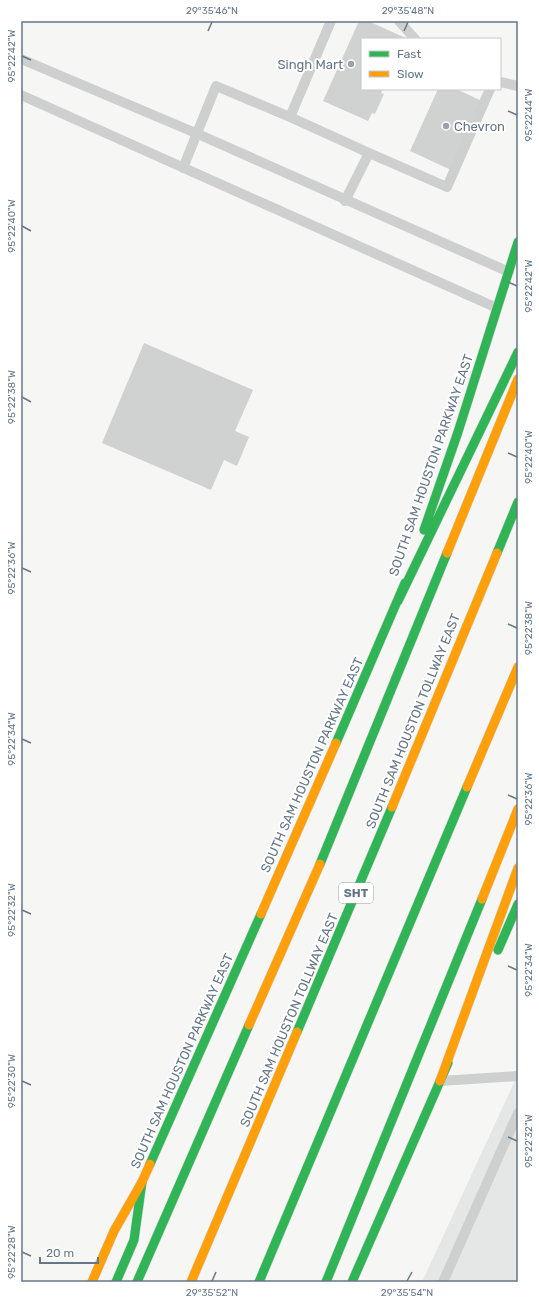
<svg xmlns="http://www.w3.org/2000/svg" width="539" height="1303" font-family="Rubik,sans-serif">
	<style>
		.built { fill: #e5e6e6 }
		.building { fill: #d0d1d1 }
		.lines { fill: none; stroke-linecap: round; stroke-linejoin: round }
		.fast-casing { stroke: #d3d4d5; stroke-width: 10 }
		.slow-casing { stroke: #d3d4d5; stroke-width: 10 }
		.lane { stroke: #ced0d0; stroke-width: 10 }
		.fast { stroke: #30b455; stroke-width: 9 }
		.slow { stroke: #ff9f0a; stroke-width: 9 }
		.ticks { fill: none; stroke: #657786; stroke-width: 1.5 }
		.poi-dot { fill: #98a3ad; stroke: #fff; stroke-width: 1.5 }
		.labels { text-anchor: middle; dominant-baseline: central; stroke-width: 4; stroke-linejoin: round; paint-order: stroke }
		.shield { fill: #fff; stroke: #93a0aa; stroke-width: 1 }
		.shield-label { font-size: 12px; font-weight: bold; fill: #657786 }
		.poi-label { font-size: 13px; fill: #657786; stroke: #fff; text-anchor: end }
		.street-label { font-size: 13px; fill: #657786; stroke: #fff }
		.neatline { fill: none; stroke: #657786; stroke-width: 1.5 }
		.ticks-label { font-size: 10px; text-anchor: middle; fill: #657786 }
	</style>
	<rect width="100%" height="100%" fill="#f6f6f5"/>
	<path class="built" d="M 518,1074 L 518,1282 L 422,1282 Z"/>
	<path class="building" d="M 359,21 L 368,21 L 408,39 L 362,39 L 362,89 L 383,89 L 381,93 L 384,94 L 375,114 L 372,113 L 368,121 L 323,101 Z
		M 438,89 L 456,89 L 482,101 L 451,170 L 410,151 Z
		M 144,343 L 253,390 L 235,431 L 249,437 L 237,466 L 224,460 L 211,490 L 102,443 Z"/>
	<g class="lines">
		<defs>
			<path id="fast" d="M 424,530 L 458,432 L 518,242
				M 497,553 L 518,502
				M 398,601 L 518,352
				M 336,743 L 405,583
				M 320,864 L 447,553
				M 498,950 L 518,904
				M 297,1032 L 392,807
				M 150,1164 L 261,914
				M 116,1282 L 134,1240 L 142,1182
				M 137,1282 L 249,1025
				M 259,1282 L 467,787
				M 326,1282 L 482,899
				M 352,1282 L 448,1063"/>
			<path id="slow" d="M 447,553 L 518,379
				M 467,787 L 518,667
				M 392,807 L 497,553
				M 482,899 L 518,809
				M 261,914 L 336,743
				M 249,1025 L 320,864
				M 440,1081 L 518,868
				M 92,1282 L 114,1231 L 142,1182 L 150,1164
				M 191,1282 L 297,1032"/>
		</defs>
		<use href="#fast" class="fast-casing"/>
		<use href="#slow" class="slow-casing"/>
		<path class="lane" d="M 399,21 L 415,39
			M 21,59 L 198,134 L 509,272
			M 500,82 L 518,86
			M 21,95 L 497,308
			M 290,117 L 369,153 L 345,201
			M 369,153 L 447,187 L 490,89
			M 183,168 L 216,86 L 290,117 L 331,21
			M 440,1081 L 518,1076
			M 443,1282 L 518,1113"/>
		<use href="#fast" class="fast"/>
		<use href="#slow" class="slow"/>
	</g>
	<path class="ticks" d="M 208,31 L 212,22M 404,31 L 408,22M 22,56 L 31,60M 508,111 L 517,115M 22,226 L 31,231M 508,282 L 517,286M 22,397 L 31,402M 508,453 L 517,457M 22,568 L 31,572M 508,624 L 517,628M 22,739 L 31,743M 508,795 L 517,799M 22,910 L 31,914M 508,966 L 517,970M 22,1081 L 31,1085M 508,1137 L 517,1141M 22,1252 L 31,1256M 212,1281 L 216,1272M 407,1281 L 412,1272"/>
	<g class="poi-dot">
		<circle cx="351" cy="64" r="4"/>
		<circle cx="446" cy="126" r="4"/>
	</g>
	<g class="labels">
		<rect class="shield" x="339" y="883" width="34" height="20" rx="3"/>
		<g class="shield-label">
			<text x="356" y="893">SHT</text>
		</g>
		<g class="poi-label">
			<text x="343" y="64">Singh Mart</text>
			<text x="454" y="126" text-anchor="start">Chevron</text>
		</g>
		<g class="street-label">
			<text transform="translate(431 465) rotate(-71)">SOUTH SAM HOUSTON PARKWAY EAST</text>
			<text transform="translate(413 721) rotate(-68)">SOUTH SAM HOUSTON TOLLWAY EAST</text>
			<text transform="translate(312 765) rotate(-66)">SOUTH SAM HOUSTON PARKWAY EAST</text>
			<text transform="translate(289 1020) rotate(-67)">SOUTH SAM HOUSTON TOLLWAY EAST</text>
			<text transform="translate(182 1061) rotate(-66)">SOUTH SAM HOUSTON PARKWAY EAST</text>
		</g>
	</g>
	<rect width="539" height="1303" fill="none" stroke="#ffffff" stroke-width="44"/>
	<rect x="361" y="38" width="140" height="52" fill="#ffffff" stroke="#c1c9cf"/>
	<rect x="369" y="51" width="20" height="6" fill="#30b455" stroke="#c1c9cf"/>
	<text x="397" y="58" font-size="12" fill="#657786">Fast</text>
	<rect x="369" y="71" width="20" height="6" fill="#ff9f0a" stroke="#c1c9cf"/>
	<text x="397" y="78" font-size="12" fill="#657786">Slow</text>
	<path d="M40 1257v6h58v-6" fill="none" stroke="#657786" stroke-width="2"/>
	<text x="46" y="1257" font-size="12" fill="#657786" stroke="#ffffff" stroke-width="3" paint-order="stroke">20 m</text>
	<rect x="22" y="22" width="495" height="1259" class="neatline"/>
	<g class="ticks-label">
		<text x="212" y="14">29°35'46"N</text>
		<text x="408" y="14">29°35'48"N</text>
		<text transform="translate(11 56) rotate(-90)" y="4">95°22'42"W</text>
		<text transform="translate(528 115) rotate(-90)" y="4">95°22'44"W</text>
		<text transform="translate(11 226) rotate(-90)" y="4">95°22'40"W</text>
		<text transform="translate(528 286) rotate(-90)" y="4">95°22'42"W</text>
		<text transform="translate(11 397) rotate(-90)" y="4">95°22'38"W</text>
		<text transform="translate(528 457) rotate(-90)" y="4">95°22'40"W</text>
		<text transform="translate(11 568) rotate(-90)" y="4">95°22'36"W</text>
		<text transform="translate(528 628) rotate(-90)" y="4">95°22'38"W</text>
		<text transform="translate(11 739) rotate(-90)" y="4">95°22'34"W</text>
		<text transform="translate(528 799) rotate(-90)" y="4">95°22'36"W</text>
		<text transform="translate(11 910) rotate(-90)" y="4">95°22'32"W</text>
		<text transform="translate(528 970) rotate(-90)" y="4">95°22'34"W</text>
		<text transform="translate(11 1081) rotate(-90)" y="4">95°22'30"W</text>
		<text transform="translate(528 1141) rotate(-90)" y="4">95°22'32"W</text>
		<text transform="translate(11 1252) rotate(-90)" y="4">95°22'28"W</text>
		<text x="212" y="1296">29°35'52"N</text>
		<text x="407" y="1296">29°35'54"N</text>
	</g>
</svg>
